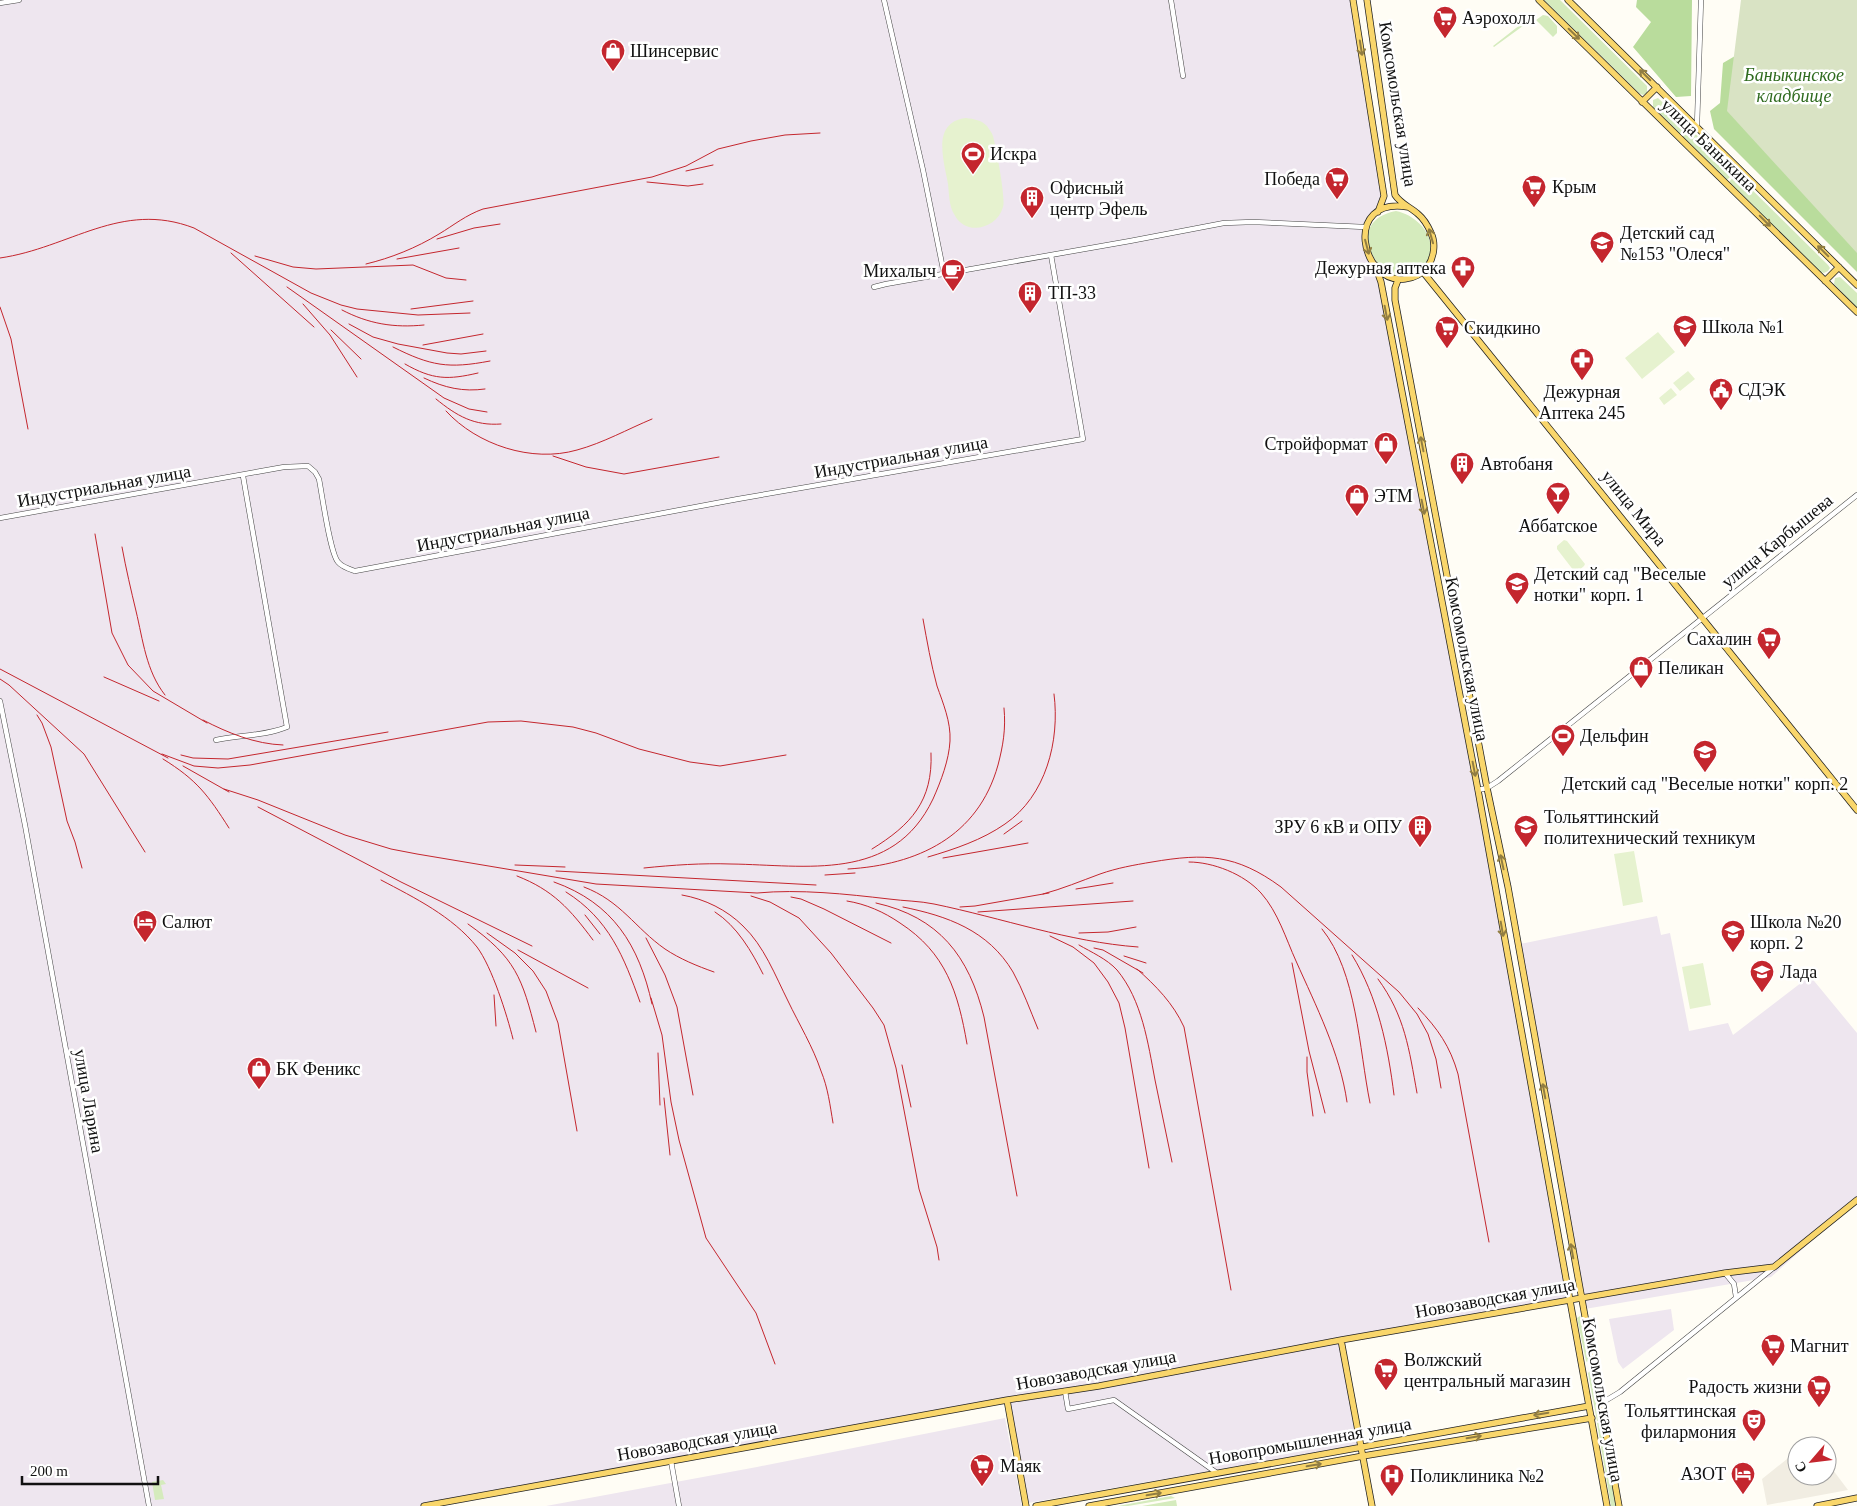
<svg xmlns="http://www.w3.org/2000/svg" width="1857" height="1506" font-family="Georgia,serif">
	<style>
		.industrial { fill: #eee6ef }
		.green { fill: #d5ebbd }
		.forest { fill: #b9dc9c }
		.cemetery { fill: #d9e3c4 }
		.pitch { fill: #e6f2cf }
		.plaza { fill: #f1ede2 }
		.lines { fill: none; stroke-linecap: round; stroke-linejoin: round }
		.minor-casing { stroke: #444; stroke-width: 5.5 }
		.major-casing { stroke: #222; stroke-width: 7 }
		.minor { stroke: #fff; stroke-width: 4.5 }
		.major { stroke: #f9d66b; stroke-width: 5.5 }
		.rail { stroke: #c4262e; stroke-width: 1 }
		.oneway { stroke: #917d42 }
		.labels { text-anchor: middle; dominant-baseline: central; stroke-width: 5; stroke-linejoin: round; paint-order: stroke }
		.poi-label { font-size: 18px; fill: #111; stroke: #fff; text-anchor: start }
		.park-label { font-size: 18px; font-style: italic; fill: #2f6b1f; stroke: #fff }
		.street-label { font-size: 18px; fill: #111; stroke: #fff }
	</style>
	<rect width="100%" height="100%" fill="#fffdf5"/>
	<path class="industrial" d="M 0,0 L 1354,0 L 1383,203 L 1365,227 L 1369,256 L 1378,268 L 1570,1301 L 421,1506 L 0,1506 Z
		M 1657,916 L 1661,935 L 1670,933 L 1689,1031 L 1728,1023 L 1733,1035 L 1810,976 L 1857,1033 L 1857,1201 L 1771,1277 L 1585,1309 L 1520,944 Z
		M 1671,1309 L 1674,1330 L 1623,1369 L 1618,1362 L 1609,1319 Z
		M 1339,1343 L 1358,1445 L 1028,1503 L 1009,1402 Z
		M 1005,1418 L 1022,1506 L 546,1506 L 757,1467 Z"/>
	<path class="green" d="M 1544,0 L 1560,0 L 1647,86 L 1647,93 L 1643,95 L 1639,93 Z
		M 1543,15 L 1548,16 L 1557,26 L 1557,33 L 1553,37 L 1536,20 Z
		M 1529,18 L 1531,20 L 1494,47 L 1493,46 Z
		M 1658,98 L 1735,172 L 1727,180 L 1653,107 L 1653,100 Z
		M 1736,174 L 1828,265 L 1830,268 L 1828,271 L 1824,273 L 1820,272 L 1729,182 Z
		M 1396,211 C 1421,216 1443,244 1423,268 C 1391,304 1333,223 1396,211 Z
		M 1840,277 L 1857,293 L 1857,308 L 1834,284 L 1835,278 Z
		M 1580,1316 L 1589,1360 L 1587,1362 L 1586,1361 L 1577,1318 Z
		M 1590,1371 L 1592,1372 L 1601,1420 L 1597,1421 L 1588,1373 Z
		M 1601,1422 L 1616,1506 L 1611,1506 L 1597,1423 Z
		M 163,1480 L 166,1484 L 161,1485 L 164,1499 L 155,1500 L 152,1482 Z
		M 1171,1496 L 1175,1498 L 1128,1506 L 1118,1506 Z
		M 1176,1500 L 1177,1506 L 1142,1506 Z"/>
	<path class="forest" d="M 1637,0 L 1692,0 L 1691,96 L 1676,97 L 1633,47 L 1651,22 L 1636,7 Z
		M 1857,0 L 1857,272 L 1714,129 L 1710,111 L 1720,103 L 1723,63 L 1735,56 Z"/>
	<path class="cemetery" d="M 1741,0 L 1857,0 L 1857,253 L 1727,111 Z"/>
	<path class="pitch" d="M 966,118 C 974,119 981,120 987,126 C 989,129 992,133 993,136 C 996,147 1006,199 1003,207 C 997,229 965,237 954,214 C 949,206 949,193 948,184 C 944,161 931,122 966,118 Z
		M 1658,332 L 1675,352 L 1642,379 L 1625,358 Z
		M 1688,371 L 1695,379 L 1680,391 L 1673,383 Z
		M 1671,388 L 1677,395 L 1664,405 L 1659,398 Z
		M 1564,540 L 1567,541 L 1585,564 L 1584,566 L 1577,572 L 1574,571 L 1557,549 L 1557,546 Z
		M 1634,851 L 1643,902 L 1623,906 L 1614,854 Z
		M 1703,963 L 1711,1005 L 1690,1009 L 1682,967 Z"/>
	<path class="plaza" d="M 1797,1451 L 1797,1476 L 1827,1476 L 1827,1462 L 1848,1490 L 1767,1505 L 1762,1479 Z"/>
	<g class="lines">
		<defs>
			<path id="minor" d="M 884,0 L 923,170 L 944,274
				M 1171,0 L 1183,76
				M 0,3 L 19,0
				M 1697,126 L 1701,0
				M 874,287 L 886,284 L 1130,241 L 1224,223 L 1253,222 L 1365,227
				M 0,518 L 284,467 L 308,466 L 315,472 L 319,479 C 322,494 330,553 338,562 C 342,567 349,569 355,571 L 738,499 L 1083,439 L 1051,255
				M 0,701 L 25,825 L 149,1506
				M 216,740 C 240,735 265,736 287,727 L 243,476
				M 1478,790 L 1487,788 L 1498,781 L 1857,495
				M 1725,1273 L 1734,1284 L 1736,1297
				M 1065,1391 L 1068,1409 L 1114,1400 L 1217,1473
				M 1600,1404 L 1620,1392 L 1773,1268
				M 671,1461 L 679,1506"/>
			<path id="major" d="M 1353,0 L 1384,196 L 1378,212
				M 1367,0 L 1395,195 C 1401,204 1410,207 1418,214 C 1424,219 1428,226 1431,233 C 1436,243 1434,257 1428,266 C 1422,274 1415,278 1405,279 C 1361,285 1342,196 1408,207
				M 1539,0 L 1857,312
				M 1568,0 L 1857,285
				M 1642,102 L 1657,87
				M 1375,265 L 1381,282 L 1478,790 L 1607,1506
				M 1423,272 L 1857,810
				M 1398,280 L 1395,288 L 1395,300 L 1487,788 L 1508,887 L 1619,1506
				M 1825,281 L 1839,267
				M 1341,1340 L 1372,1506
				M 1007,1400 L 1026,1506
				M 424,1506 L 1007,1400 L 1099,1386 L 1341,1340 L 1725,1273 L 1774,1267 L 1857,1200
				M 1036,1506 L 1589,1406
				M 1089,1506 L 1363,1456 L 1592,1418
				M 1817,1506 L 1857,1498"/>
		</defs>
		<use href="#minor" class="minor-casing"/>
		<use href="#major" class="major-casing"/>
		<use href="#minor" class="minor"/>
		<use href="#major" class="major"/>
		<path class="rail" d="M 686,171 L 713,165
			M 647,182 L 688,186 L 703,184
			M 437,239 L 474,228 L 500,224
			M 231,253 L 314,327
			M 255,256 L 293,267 L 316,269 L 413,265 L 446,278 L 466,280
			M 0,258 C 70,248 121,200 194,228 L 311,293 L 341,305 L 357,309 L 418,315 L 470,313
			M 397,259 L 459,248
			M 366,264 C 391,258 416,248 439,234 C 454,225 466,215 483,209 L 652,177 L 686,166 L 718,149 L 751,141 L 785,135 L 820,133
			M 287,287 L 444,398 L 469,409 L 487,412
			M 303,304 L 330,335 L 357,377
			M 0,307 L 11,339 L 28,429
			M 411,309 L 473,301
			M 342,310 C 369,324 394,328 424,325
			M 349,324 L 373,337 L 398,344 L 447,353 L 461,354 L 486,351
			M 331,330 L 361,359
			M 423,345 L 483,334
			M 393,347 C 431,366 448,369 490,361
			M 405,364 C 433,380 448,380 478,373
			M 424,378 C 445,388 463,392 485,389
			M 436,399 C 457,416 474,426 501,424
			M 446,411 C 477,445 532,463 577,450 C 603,443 628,429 652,419
			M 553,456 L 586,467 L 624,474 L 719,457
			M 95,534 L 112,633 L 128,665 L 153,691 L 207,723
			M 122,547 C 126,569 131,590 136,611 C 143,640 146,671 165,695
			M 0,669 L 168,758
			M 104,677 L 159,701
			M 0,679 L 9,685 L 84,754 L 145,852
			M 37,715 L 42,723 L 51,747 L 67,821 L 75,842 L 82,868
			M 203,720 C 228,733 255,744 283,745
			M 162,754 L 194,766 L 218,768 L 250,765 L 488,722 L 521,721 L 573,727 L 596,733 L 639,749 L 690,762 L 720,766 L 786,755
			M 181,755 L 193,758 L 228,759 L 388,732
			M 163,759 C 197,780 208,795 229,828
			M 183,766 L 229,792
			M 224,789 L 258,800 L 345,835 L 391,849 L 417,854 L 596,884 L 757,893 C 800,889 846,894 889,899 C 904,901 920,901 934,904 C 1002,918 1069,942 1138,947
			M 258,807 L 401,882 L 532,946
			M 1004,834 L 1022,821
			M 872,849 C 911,825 933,801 931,753
			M 928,857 C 955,849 982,840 1005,824 C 1046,796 1060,741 1054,694
			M 943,858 L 1028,843
			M 1189,862 C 1213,862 1244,874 1261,893 C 1278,912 1286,939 1296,961 C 1316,1006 1340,1053 1347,1102
			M 515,865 L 565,867
			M 644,868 C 673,865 702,863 731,864 C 806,865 893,883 933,799 C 941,781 949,760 950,741 C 951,722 943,703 937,686 C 931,664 927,641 923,619
			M 848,869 C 917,865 978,837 998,765 C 1003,746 1006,729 1004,708
			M 556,871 L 816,885
			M 825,875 L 855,873
			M 517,876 C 553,890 570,909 593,940
			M 381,880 C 415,898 452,916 477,947 C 492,967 507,1015 513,1039
			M 554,882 C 613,903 639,945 652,1004
			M 584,887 C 621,901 635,928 665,949 C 680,959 697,966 714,972
			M 1076,889 L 1113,883
			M 566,892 C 609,919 624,957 640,1002
			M 1043,894 C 1062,889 1081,881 1100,874 C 1117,868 1134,865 1152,862 C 1205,853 1236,854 1281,887 L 1399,992 L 1417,1014 L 1428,1034 L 1436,1059 L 1441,1088
			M 682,895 C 705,899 727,910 743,926 C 764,946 775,975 788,1001 C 799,1024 813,1047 821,1071 C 828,1088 830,1105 833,1123
			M 751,896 L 770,902 L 799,918 L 831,953 L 873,1008 L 884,1025 L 896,1068 L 919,1189 L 937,1247 L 939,1260
			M 791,897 L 801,899 L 824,909 L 891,943
			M 847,901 C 866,904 884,912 900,923 C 946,953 958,992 967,1044
			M 876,903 C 939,917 969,956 984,1017 L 1017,1196
			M 903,907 C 947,916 988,930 1013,972 C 1023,990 1030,1010 1038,1029
			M 960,907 L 975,906 L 1049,893
			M 715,912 C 737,926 752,952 763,974
			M 978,912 L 1133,901
			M 585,915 L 600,934
			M 468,924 C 516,958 522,978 536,1032
			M 1322,929 C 1357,972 1359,1049 1370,1103
			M 487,933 L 515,953 L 533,971 L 546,991 L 558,1023 L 577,1131
			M 1079,933 L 1108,932 L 1136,927
			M 1050,936 L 1073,947 L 1094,963 L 1108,982 L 1119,1003 L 1125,1028 L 1149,1168
			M 646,938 L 665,975 L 677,1007 L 693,1095
			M 1079,945 C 1091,952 1107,959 1117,970 C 1142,1000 1148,1043 1155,1080 C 1161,1107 1166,1135 1172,1162
			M 1094,948 L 1103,950 L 1143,973
			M 518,950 L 588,988
			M 1352,955 C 1378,997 1388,1047 1394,1095
			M 1124,956 L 1146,963
			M 1292,963 L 1309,1051 L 1325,1113
			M 1137,969 C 1156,986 1173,1003 1184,1027 L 1231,1290
			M 1378,979 C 1405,1016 1409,1049 1417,1093
			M 494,995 L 496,1026
			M 651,998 L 662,1035 L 671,1102 L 679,1140 L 706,1238 L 756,1313 L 775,1364
			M 1418,1008 C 1438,1029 1450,1046 1458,1074 L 1489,1242
			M 658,1053 L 660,1105
			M 1307,1057 L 1307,1072 L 1313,1116
			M 902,1065 L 911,1107
			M 664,1098 L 670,1155"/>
	</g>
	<defs><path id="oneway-shaft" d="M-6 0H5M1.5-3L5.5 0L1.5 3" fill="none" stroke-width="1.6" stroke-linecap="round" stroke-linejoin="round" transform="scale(1.25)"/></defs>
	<g class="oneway">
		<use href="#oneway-shaft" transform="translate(1574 34) rotate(44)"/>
		<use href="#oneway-shaft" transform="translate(1361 48) rotate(81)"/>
		<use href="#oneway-shaft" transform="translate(1645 75) rotate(-135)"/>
		<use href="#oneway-shaft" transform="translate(1765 221) rotate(45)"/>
		<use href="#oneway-shaft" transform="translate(1431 236) rotate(-106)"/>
		<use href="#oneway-shaft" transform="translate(1367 247) rotate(75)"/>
		<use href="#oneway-shaft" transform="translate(1823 251) rotate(-135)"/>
		<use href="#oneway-shaft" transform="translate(1386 313) rotate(79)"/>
		<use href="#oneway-shaft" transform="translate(1422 444) rotate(-101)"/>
		<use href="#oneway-shaft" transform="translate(1423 507) rotate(79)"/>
		<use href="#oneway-shaft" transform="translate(1474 769) rotate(79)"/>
		<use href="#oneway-shaft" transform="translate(1502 862) rotate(-102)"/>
		<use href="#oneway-shaft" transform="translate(1502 929) rotate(80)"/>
		<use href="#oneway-shaft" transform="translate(1544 1091) rotate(-100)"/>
		<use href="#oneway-shaft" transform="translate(1572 1251) rotate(-100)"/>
		<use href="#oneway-shaft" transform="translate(1541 1414) rotate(170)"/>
		<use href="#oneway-shaft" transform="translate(1474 1437) rotate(-9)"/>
		<use href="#oneway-shaft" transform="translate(1314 1465) rotate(-10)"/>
		<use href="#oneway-shaft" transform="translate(1154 1494) rotate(-10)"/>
	</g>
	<defs>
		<symbol id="supermarket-pin" viewBox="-11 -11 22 30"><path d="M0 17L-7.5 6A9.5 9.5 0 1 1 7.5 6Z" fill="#c4262e" stroke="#fff"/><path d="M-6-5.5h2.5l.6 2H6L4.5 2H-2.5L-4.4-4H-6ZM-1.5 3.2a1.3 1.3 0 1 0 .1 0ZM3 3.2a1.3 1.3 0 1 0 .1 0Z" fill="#fff"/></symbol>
		<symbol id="shop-pin" viewBox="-11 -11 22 30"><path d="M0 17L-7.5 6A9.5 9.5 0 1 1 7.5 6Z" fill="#c4262e" stroke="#fff"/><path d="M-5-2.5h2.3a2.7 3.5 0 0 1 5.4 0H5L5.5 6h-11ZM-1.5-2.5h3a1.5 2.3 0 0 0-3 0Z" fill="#fff"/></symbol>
		<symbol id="stadium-pin" viewBox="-11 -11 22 30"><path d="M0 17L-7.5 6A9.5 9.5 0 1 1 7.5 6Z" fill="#c4262e" stroke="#fff"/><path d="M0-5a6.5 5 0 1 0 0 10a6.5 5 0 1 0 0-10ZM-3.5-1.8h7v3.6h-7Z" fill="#fff"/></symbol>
		<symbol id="building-pin" viewBox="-11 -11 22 30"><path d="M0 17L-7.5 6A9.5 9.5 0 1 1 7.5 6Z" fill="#c4262e" stroke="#fff"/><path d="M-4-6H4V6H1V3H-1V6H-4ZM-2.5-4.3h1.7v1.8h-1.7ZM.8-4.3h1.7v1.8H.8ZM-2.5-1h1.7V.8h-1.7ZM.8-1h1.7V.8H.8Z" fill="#fff"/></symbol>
		<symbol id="school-pin" viewBox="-11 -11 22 30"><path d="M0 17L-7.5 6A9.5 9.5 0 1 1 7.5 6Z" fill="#c4262e" stroke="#fff"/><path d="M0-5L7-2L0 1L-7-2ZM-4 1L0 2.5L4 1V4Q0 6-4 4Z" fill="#fff"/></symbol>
		<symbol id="pharmacy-pin" viewBox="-11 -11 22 30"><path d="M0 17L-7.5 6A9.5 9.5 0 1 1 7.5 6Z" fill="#c4262e" stroke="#fff"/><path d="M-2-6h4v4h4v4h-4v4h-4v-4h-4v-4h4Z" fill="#fff"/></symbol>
		<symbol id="cafe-pin" viewBox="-11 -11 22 30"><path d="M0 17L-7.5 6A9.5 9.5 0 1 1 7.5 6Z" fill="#c4262e" stroke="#fff"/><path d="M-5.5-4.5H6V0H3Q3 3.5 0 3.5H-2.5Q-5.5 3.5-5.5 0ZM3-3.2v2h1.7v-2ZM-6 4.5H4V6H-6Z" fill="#fff"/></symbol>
		<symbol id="civic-pin" viewBox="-11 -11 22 30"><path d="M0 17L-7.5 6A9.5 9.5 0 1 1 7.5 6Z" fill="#c4262e" stroke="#fff"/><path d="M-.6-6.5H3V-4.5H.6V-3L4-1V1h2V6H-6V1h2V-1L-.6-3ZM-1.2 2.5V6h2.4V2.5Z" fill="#fff"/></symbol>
		<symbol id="bar-pin" viewBox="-11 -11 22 30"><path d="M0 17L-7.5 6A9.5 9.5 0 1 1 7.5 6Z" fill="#c4262e" stroke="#fff"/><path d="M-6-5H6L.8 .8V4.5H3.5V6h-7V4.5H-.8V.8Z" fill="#fff"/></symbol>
		<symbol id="university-pin" viewBox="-11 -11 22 30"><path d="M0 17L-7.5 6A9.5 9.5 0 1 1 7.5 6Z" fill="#c4262e" stroke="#fff"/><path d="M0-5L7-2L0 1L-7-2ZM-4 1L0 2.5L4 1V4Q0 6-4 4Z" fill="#fff"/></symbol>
		<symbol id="hotel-pin" viewBox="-11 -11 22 30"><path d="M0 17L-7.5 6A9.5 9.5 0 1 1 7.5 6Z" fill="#c4262e" stroke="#fff"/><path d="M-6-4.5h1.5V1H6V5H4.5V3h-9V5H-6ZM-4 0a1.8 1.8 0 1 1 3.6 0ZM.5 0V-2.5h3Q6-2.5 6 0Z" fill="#fff"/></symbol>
		<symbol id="theatre-pin" viewBox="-11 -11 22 30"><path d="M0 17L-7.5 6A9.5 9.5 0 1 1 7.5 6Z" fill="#c4262e" stroke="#fff"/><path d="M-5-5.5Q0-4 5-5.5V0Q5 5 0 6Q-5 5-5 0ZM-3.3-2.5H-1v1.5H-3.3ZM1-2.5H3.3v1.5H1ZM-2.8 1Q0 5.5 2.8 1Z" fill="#fff"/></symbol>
		<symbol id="hospital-pin" viewBox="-11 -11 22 30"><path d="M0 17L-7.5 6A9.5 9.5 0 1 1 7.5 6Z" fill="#c4262e" stroke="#fff"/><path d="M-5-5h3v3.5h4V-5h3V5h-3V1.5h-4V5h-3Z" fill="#fff"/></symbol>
	</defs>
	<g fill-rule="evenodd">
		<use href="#supermarket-pin" x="1431" y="4" width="28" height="38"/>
		<use href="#shop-pin" x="599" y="37" width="28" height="38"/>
		<use href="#stadium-pin" x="959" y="140" width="28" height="38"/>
		<use href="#supermarket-pin" x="1323" y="165" width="28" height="38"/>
		<use href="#supermarket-pin" x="1520" y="173" width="28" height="38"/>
		<use href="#building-pin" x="1018" y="184" width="28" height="38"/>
		<use href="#school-pin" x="1588" y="229" width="28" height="38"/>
		<use href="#pharmacy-pin" x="1449" y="254" width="28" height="38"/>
		<use href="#cafe-pin" x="939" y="257" width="28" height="38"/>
		<use href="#building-pin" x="1016" y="279" width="28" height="38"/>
		<use href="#school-pin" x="1671" y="313" width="28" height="38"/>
		<use href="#supermarket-pin" x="1433" y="314" width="28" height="38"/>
		<use href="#pharmacy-pin" x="1568" y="346" width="28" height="38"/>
		<use href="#civic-pin" x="1707" y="376" width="28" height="38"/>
		<use href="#shop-pin" x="1372" y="430" width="28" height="38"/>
		<use href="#building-pin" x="1448" y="450" width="28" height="38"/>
		<use href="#bar-pin" x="1544" y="480" width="28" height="38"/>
		<use href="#shop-pin" x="1343" y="482" width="28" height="38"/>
		<use href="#school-pin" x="1503" y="570" width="28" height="38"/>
		<use href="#supermarket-pin" x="1755" y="625" width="28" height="38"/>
		<use href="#shop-pin" x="1627" y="654" width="28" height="38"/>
		<use href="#stadium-pin" x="1549" y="722" width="28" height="38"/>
		<use href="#school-pin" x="1691" y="738" width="28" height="38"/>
		<use href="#building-pin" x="1406" y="813" width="28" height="38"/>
		<use href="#university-pin" x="1512" y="813" width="28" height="38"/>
		<use href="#hotel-pin" x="131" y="908" width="28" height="38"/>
		<use href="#school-pin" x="1719" y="918" width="28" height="38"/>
		<use href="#school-pin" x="1748" y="958" width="28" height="38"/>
		<use href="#shop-pin" x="245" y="1055" width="28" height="38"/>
		<use href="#supermarket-pin" x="1759" y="1332" width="28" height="38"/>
		<use href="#supermarket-pin" x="1372" y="1356" width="28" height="38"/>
		<use href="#supermarket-pin" x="1805" y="1373" width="28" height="38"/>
		<use href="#theatre-pin" x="1740" y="1407" width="28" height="38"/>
		<use href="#supermarket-pin" x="968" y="1452" width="28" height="38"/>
		<use href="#hotel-pin" x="1729" y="1460" width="28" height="38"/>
		<use href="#hospital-pin" x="1378" y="1462" width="28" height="38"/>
	</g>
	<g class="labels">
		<g class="poi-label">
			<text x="1462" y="18">Аэрохолл</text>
			<text x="630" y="51">Шинсервис</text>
			<text x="990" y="154">Искра</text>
			<text x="1320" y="179" text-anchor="end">Победа</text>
			<text x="1552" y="187">Крым</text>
			<text x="1050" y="188">Офисный<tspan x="1050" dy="21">центр Эфель</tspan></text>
			<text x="1620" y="233">Детский сад<tspan x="1620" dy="21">№153 "Олеся"</tspan></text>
			<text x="1446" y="268" text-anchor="end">Дежурная аптека</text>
			<text x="936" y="271" text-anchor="end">Михалыч</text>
			<text x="1048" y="293">ТП-33</text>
			<text x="1702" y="327">Школа №1</text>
			<text x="1464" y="328">Скидкино</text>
			<text x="1738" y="390">СДЭК</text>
			<text x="1582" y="392" text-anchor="middle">Дежурная<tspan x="1582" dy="21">Аптека 245</tspan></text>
			<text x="1368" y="444" text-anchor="end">Стройформат</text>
			<text x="1480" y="464">Автобаня</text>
			<text x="1374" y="496">ЭТМ</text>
			<text x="1558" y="526" text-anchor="middle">Аббатское</text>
			<text x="1534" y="574">Детский сад "Веселые<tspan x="1534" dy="21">нотки" корп. 1</tspan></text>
			<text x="1752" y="639" text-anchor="end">Сахалин</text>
			<text x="1658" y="668">Пеликан</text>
			<text x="1580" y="736">Дельфин</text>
			<text x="1705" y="784" text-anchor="middle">Детский сад "Веселые нотки" корп. 2</text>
			<text x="1544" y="817">Тольяттинский<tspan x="1544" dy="21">политехнический техникум</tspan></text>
			<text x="1402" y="827" text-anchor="end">ЗРУ 6 кВ и ОПУ</text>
			<text x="162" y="922">Салют</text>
			<text x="1750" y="922">Школа №20<tspan x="1750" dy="21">корп. 2</tspan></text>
			<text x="1780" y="972">Лада</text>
			<text x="276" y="1069">БК Феникс</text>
			<text x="1790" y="1346">Магнит</text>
			<text x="1404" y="1360">Волжский<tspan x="1404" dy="21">центральный магазин</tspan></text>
			<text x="1802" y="1387" text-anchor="end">Радость жизни</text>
			<text x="1736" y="1411" text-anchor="end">Тольяттинская<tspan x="1736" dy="21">филармония</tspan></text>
			<text x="1000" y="1466">Маяк</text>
			<text x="1726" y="1474" text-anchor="end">АЗОТ</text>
			<text x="1410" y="1476">Поликлиника №2</text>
		</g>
		<g class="park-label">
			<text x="1794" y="75">Баныкинское<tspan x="1794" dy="21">кладбище</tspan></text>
		</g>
		<g class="street-label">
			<text transform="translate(1398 104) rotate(81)">Комсомольская улица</text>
			<text transform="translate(1709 145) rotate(44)">улица Баныкина</text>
			<text transform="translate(901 457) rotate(-10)">Индустриальная улица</text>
			<text transform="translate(104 486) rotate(-10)">Индустриальная улица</text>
			<text transform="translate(1634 508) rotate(51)">улица Мира</text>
			<text transform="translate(503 529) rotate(-11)">Индустриальная улица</text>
			<text transform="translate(1777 541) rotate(-39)">улица Карбышева</text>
			<text transform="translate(1467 659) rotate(79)">Комсомольская улица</text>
			<text transform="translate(89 1101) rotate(80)">улица Ларина</text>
			<text transform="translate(1495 1298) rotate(-10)">Новозаводская улица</text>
			<text transform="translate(1096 1370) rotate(-10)">Новозаводская улица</text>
			<text transform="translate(1603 1400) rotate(80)">Комсомольская улица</text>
			<text transform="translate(697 1441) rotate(-10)">Новозаводская улица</text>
			<text transform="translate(1310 1441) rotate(-10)">Новопромышленная улица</text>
		</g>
	</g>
	<g transform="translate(1812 1461) rotate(242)"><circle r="24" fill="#ffffff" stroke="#a0a0a0"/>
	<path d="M0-4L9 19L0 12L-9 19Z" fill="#c4262e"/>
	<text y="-8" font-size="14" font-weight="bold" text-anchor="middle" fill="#111111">С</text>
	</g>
	<path d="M22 1476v8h136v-8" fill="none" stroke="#111111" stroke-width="2.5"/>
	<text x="30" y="1476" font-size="15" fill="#111111" stroke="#ffffff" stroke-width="4" paint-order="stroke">200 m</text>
</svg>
